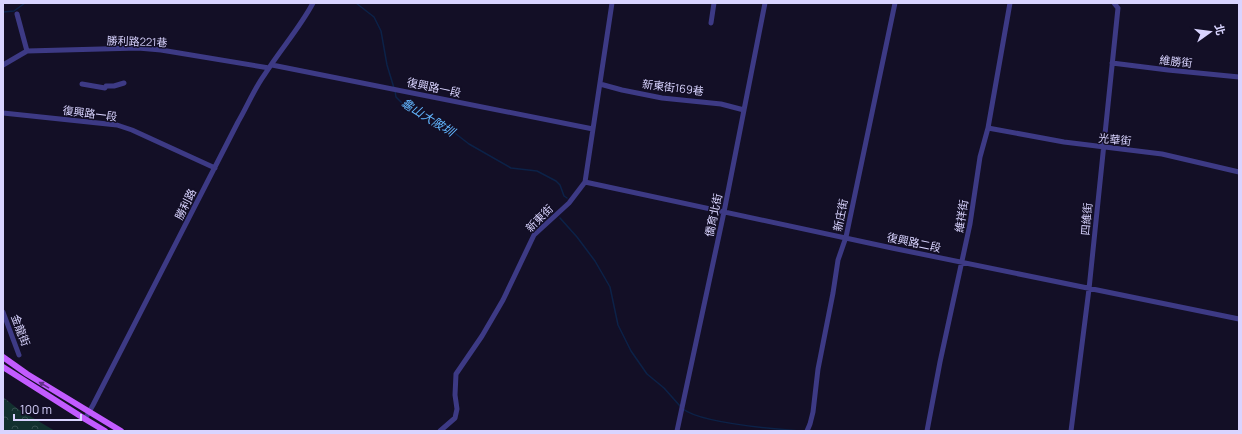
<svg xmlns="http://www.w3.org/2000/svg" width="1242" height="434" font-family="Manrope,'Noto Sans TC',sans-serif">
	<style>
		.forest { fill: url(#forest-crowns) }
		.lines { fill: none; stroke-linecap: round; stroke-linejoin: round }
		.stream { stroke: #0c2248; stroke-width: 1.5 }
		.minor { stroke: #3d3a85; stroke-width: 5 }
		.major { stroke: #c25bff; stroke-width: 6 }
		.oneway { fill: #623188 }
		.labels { text-anchor: middle; dominant-baseline: central; stroke-width: 3; stroke-linejoin: round; paint-order: stroke }
		.street-label { font-size: 11px; fill: #d9d4ff; stroke: #130f26 }
		.water-label { font-size: 12px; font-style: italic; fill: #62b6ff; stroke: #130f26 }
	</style>
	<defs>
		<pattern id="forest-crowns" width="20" height="18" patternUnits="userSpaceOnUse"><rect width="20" height="18" fill="#12302f"/><path d="M2 6a3 3 0 1 1 6 0M12 15a3 3 0 1 1 6 0" fill="none" stroke="#344d4e"/></pattern>
	</defs>
	<rect width="100%" height="100%" fill="#130f26"/>
	<path class="forest" d="M 3,397 L 18,409 L 55,431 L 3,431 Z"/>
	<g class="lines">
		<path class="stream" d="M 356,3 L 374,17 L 381,31 L 387,65 L 394,88
			M 3,12 L 14,11 L 25,3
			M 395,91 L 396,97 L 402,103 L 438,120 L 469,144 L 511,168 L 537,171 L 556,181 L 560,185 L 564,196 L 567,198
			M 560,218 L 577,237 L 595,261 L 610,287 L 618,325 L 631,351 L 647,374 L 664,388 L 680,406
			M 683,409 C 701,423 774,429 800,431"/>
		<path class="minor" d="M 711,23 L 714,3
			M 27,51 L 138,48 L 161,50 L 269,68
			M 1112,63 L 1168,70 L 1239,77
			M 3,65 L 27,51 L 17,14
			M 272,65 L 593,129
			M 82,84 L 105,88 L 106,86 L 114,86 L 124,83
			M 600,84 L 622,90 L 662,98 L 721,104 L 744,110
			M 3,113 L 117,125 L 132,130 L 215,168
			M 988,128 L 1064,142 L 1162,154 L 1239,172
			M 585,182 L 892,248 L 1239,319
			M 3,312 L 19,355
			M 85,419 L 93,405 L 238,122 C 247,107 254,89 265,74 C 280,50 299,29 313,3
			M 440,431 L 455,418 L 457,409 L 455,395 L 456,374 L 482,336 L 503,300 L 534,235 L 569,203 L 585,182 L 612,3
			M 677,431 L 724,212 L 765,3
			M 807,431 L 810,424 L 813,412 L 818,369 L 833,293 L 838,260 L 846,237 L 895,3
			M 927,431 L 940,362 L 970,224 L 980,157 L 988,128 L 1010,3
			M 1071,431 L 1089,289 L 1118,8 L 1114,3"/>
		<path class="major" d="M 3,357 L 27,374 L 121,431
			M 3,367 L 85,419 L 105,431"/>
	</g>
	<defs><path id="oneway-solid" d="M-6-.8H1V-3.2L6.5 0L1 3.2V.8H-6Z"/></defs>
	<use class="oneway" href="#oneway-solid" transform="translate(44 385) rotate(-149)"/>
	<g class="labels">
		<g class="street-label">
			<text transform="translate(137 41) rotate(2)">勝利路221巷</text>
			<text transform="translate(1176 61) rotate(6)">維勝街</text>
			<text transform="translate(434 87) rotate(12)">復興路一段</text>
			<text transform="translate(673 87) rotate(7)">新東街169巷</text>
			<text transform="translate(90 113) rotate(7)">復興路一段</text>
			<text transform="translate(1115 139) rotate(6)">光華街</text>
			<text transform="translate(185 204) rotate(-64)">勝利路</text>
			<text transform="translate(713 215) rotate(-78)">僑育北街</text>
			<text transform="translate(840 215) rotate(-79)">新庄街</text>
			<text transform="translate(961 216) rotate(-81)">維祥街</text>
			<text transform="translate(539 218) rotate(-45)">新東街</text>
			<text transform="translate(1086 219) rotate(-85)">四維街</text>
			<text transform="translate(914 242) rotate(12)">復興路二段</text>
			<text transform="translate(21 330) rotate(69)">金龍街</text>
		</g>
		<g class="water-label">
			<text transform="translate(428 117) rotate(32)">龜山大陂圳</text>
		</g>
	</g>
	<rect width="1242" height="434" fill="none" stroke="#d9d4ff" stroke-width="8"/>
	<g transform="translate(1210 32) rotate(76)" stroke="#130f26" stroke-width="3" paint-order="stroke">
	<path d="M0-3L7 15L0 10L-7 15Z" fill="#d9d4ff"/>
	<text y="-6" font-size="11" font-weight="bold" text-anchor="middle" fill="#d9d4ff">北</text>
	</g>
	<path d="M14 414v6h67v-6" fill="none" stroke="#d9d4ff" stroke-width="2"/>
	<text x="20" y="414" font-size="12" fill="#d9d4ff" stroke="#130f26" stroke-width="3" paint-order="stroke">100 m</text>
</svg>
